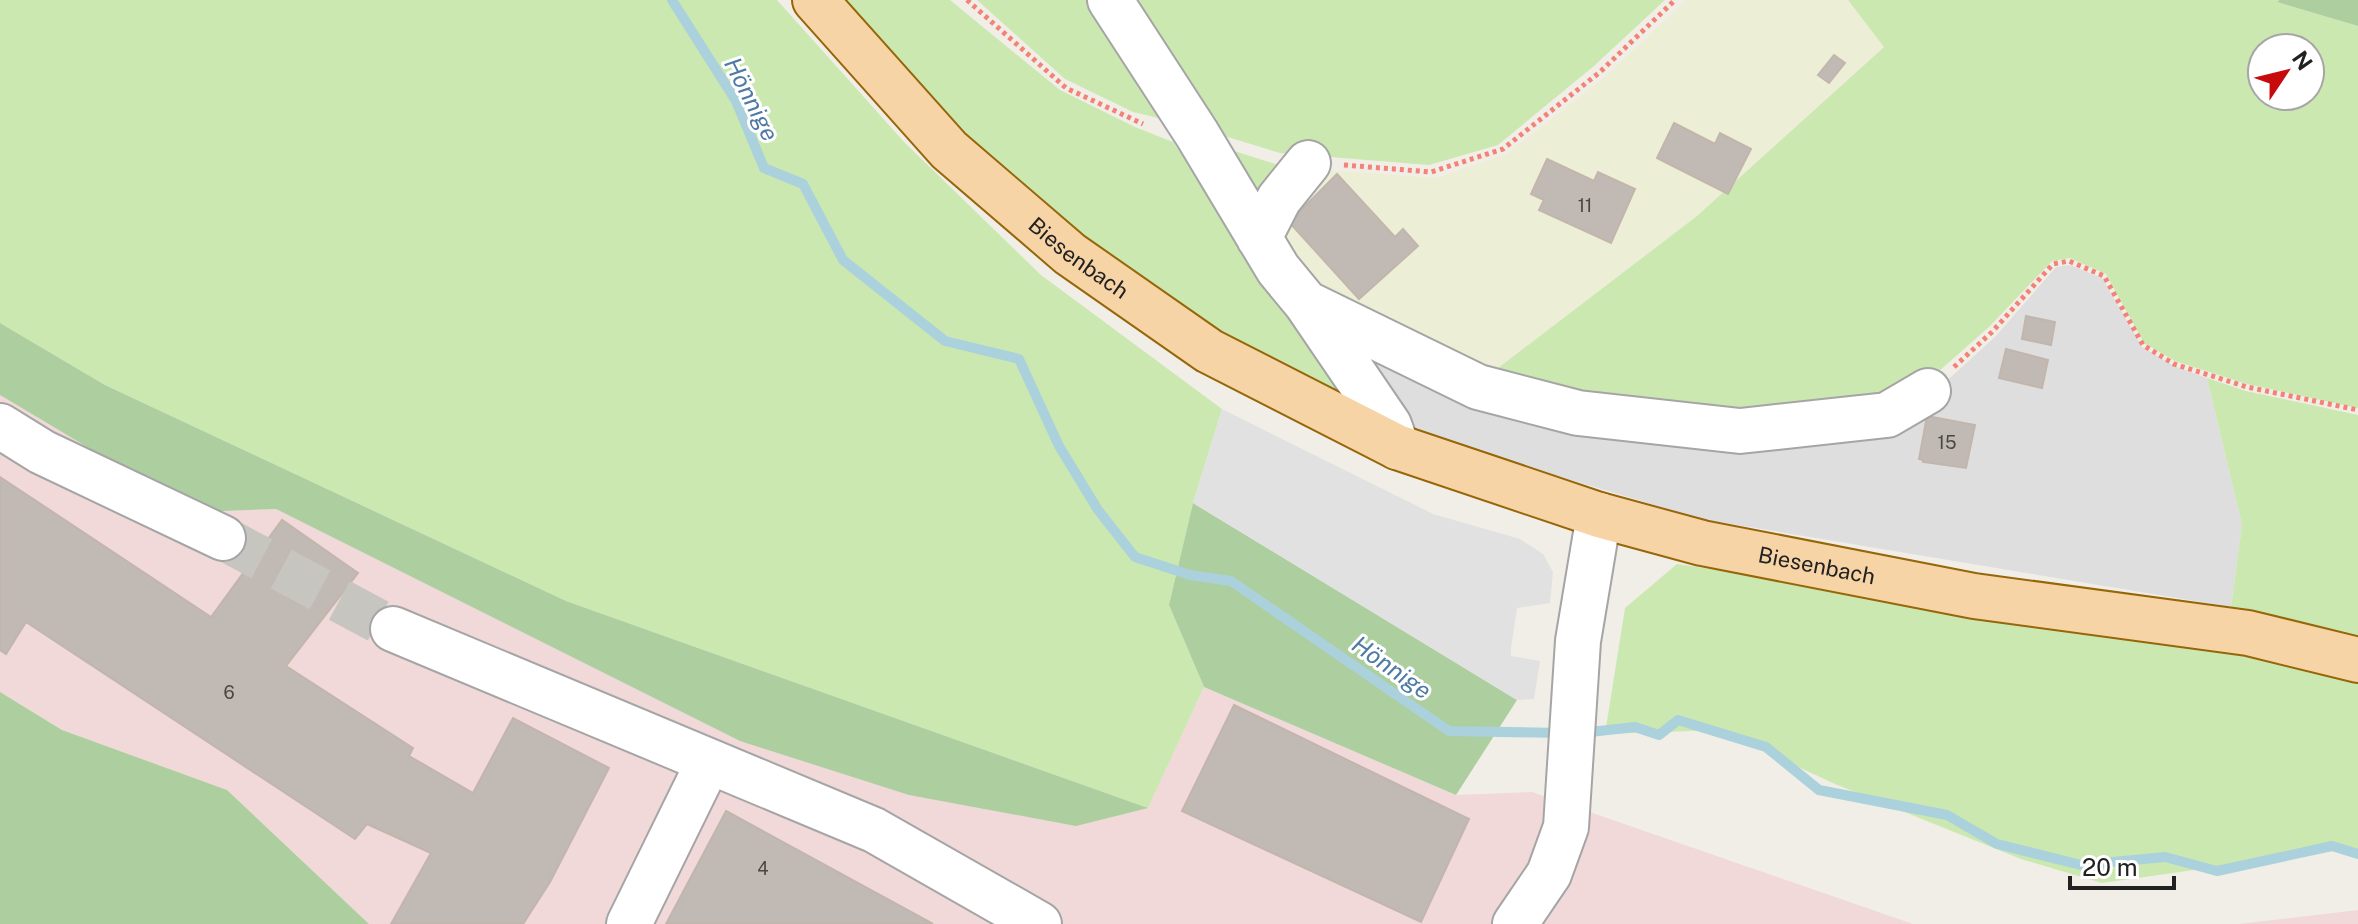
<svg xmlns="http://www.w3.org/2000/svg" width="2358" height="924" font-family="'Public Sans',sans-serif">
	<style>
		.residential { fill: #dfdede }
		.commercial { fill: #f0d9d8 }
		.farmland { fill: #eceed5 }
		.grass { fill: #cce8b1; fill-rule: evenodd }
		.forest { fill: #adce9f }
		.parking { fill: #e1e1e1 }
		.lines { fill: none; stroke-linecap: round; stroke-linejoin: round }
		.stream { stroke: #abd1dc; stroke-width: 10 }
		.building { fill: #c1bab4; stroke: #c2b5ab; stroke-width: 2 }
		.minor-tunnel { stroke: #c7c5c0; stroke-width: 44; stroke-dasharray: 44 22; stroke-linecap: butt }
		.minor-casing { stroke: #a5a5a5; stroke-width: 48 }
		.major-casing { stroke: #966608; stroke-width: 48 }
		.path { stroke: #f38376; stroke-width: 5; stroke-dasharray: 4 4; stroke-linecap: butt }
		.minor { stroke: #fff; stroke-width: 44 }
		.major { stroke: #f7d4a6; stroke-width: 44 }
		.labels { text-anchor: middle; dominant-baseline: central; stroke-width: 6; stroke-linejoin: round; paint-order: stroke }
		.number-label { font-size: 18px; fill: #494746 }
		.street-label { font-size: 22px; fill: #212121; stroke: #fff }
		.water-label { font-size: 24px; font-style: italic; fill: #4e7aa5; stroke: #fff }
	</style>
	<rect width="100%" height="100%" fill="#f1eee8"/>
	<path class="residential" d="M 2070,265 L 2102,278 L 2142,347 L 2174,366 L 2207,378 L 2242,525 L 2231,607 L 1701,519 L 1428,437 L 1395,421 L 1321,318 L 1930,396 L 1996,336 L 2056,267 Z"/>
	<path class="commercial" d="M 0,395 L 196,512 L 276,509 L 740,741 L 1148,808 L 1204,687 L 1456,795 L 1532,792 L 1913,924 L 369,924 L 227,790 L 62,730 L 0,692 Z
		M 2358,910 L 2358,924 L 2238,924 Z"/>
	<path class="farmland" d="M 1686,0 L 1848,0 L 1884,46 L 1697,216 L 1480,382 L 1308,299 L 1269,236 L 1314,169 L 1435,178 L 1507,154 L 1606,76 Z"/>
	<path class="grass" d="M 0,0 L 777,0 L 905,143 L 1041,275 L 1222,409 L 1193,503 L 1169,605 L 1204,687 L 1148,808 L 566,601 L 105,385 L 0,323 Z
		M 840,0 L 950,0 L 1060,90 L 1135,127 L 1173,142 L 1283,300 L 1350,406 L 1214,329 L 1086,239 L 959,131 Z
		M 977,0 L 1106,0 L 1184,124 L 1133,112 L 1065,79 Z
		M 1123,0 L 1665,0 L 1594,66 L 1498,145 L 1429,165 L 1280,153 L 1198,128 Z
		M 1848,0 L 2278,0 L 2277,2 L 2358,26 L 2358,408 L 2247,384 L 2175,361 L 2144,343 L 2106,274 L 2070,258 L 2052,261 L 1989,327 L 1921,387 L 1740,422 L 1480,382 L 1697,216 L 1884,47 ZM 2262,48 L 2310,48 L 2310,96 L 2262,96 Z
		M 1209,143 L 1288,168 L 1256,224 Z
		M 2207,378 L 2246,391 L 2358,415 L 2358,642 L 2231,607 L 2242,525 Z
		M 1677,564 L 1867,592 L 2309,666 L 2358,681 L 2358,851 L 2351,848 L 2102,883 L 2021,859 L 1835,784 L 1719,730 L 1605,734 L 1625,608 Z"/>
	<path class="forest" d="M 2279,0 L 2358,0 L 2358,26 L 2277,2 Z
		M 0,323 L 105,385 L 566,601 L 1148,808 L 1076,826 L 909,795 L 740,741 L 276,509 L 196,512 L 0,395 Z
		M 1193,503 L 1517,700 L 1456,795 L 1204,687 L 1169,605 Z
		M 0,692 L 62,730 L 227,790 L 369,924 L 0,924 Z"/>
	<path class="parking" d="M 1222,409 L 1433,514 L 1520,539 L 1543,554 L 1553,572 L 1550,603 L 1517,608 L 1511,648 L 1511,656 L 1540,661 L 1534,699 L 1517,700 L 1193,503 Z"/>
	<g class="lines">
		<path class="stream" d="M 672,0 L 736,101 L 764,168 L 803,184 L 843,260 L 945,341 L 1019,359 L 1059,446 L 1098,510 L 1135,557 L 1190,575 L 1231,581 L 1449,731 L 1561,733
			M 1581,733 L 1635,727 L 1659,735 L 1678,720 L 1766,747 L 1819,790 L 1947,815 L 1997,844 L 2081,865 L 2165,857 L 2217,871 L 2332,846 L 2358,854"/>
	</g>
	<path class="building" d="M 1834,55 L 1845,63 L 1829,83 L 1818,75 Z
		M 1674,123 L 1715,144 L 1720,133 L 1751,149 L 1728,194 L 1657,158 Z
		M 1547,159 L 1594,181 L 1598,172 L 1635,189 L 1611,243 L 1539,210 L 1544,200 L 1531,194 Z
		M 1337,174 L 1395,237 L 1403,229 L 1418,246 L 1359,299 L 1289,222 Z
		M 2026,316 L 2055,322 L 2051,345 L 2022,339 Z
		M 2006,349 L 2048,360 L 2042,388 L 1999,378 Z
		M 1927,416 L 1975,425 L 1966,468 L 1923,462 L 1923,460 L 1919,459 Z
		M 0,477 L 211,617 L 282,520 L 358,573 L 286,666 L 413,748 L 409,756 L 473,793 L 513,718 L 609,768 L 550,882 L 523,924 L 391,924 L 431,853 L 367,824 L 355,839 L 26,622 L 6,654 L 0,650 Z
		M 1234,705 L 1469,819 L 1421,922 L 1182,811 Z
		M 726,811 L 933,924 L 666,924 Z"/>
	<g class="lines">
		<path class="minor-tunnel" d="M 223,538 L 393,629"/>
		<defs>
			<path id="minor" d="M 1110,0 L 1197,134 L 1278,269 L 1306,303 L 1389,425 L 1397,447
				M 1259,238 L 1279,199 L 1308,163
				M 1306,303 L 1478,387 L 1578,413 L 1740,431 L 1887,415 L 1928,391
				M 0,426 L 42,452 L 223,538
				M 393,629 L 874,830 L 1039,924
				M 629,924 L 709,761
				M 1515,924 L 1549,874 L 1566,827 L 1578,641 L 1599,515"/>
			<g id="major">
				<path id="s1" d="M 815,0 L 949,150 L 1070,254 L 1209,351 L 1397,447 L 1599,515 L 1702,543 L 1974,596 L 2248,633 L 2358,660"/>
			</g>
		</defs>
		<use href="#minor" class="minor-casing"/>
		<use href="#major" class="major-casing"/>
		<path class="path" d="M 967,0 L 1066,88 L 1143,124
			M 1344,165 L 1431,172 L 1503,149 L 1600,72 L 1675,0
			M 1954,367 L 1992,332 L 2053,264 L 2069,261 L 2104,276 L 2143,345 L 2174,364 L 2247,387 L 2358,410"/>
		<use href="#minor" class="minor"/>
		<use href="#major" class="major"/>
	</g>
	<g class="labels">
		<g class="number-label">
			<text x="1585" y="205">11</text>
			<text x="1947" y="442">15</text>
			<text x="229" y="692">6</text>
			<text x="763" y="868">4</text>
		</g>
		<g class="street-label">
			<text stroke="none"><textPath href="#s1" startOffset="370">Biesenbach</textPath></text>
			<text stroke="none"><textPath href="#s1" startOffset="1178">Biesenbach</textPath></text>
		</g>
		<g class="water-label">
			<text transform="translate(752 99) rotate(63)">Hönnige</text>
			<text transform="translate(1392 667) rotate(35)">Hönnige</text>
		</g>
	</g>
	<g transform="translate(2286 72) rotate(55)"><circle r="38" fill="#ffffff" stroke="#a6a6a6" stroke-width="2"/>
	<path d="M0-6L14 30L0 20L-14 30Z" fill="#c70a0b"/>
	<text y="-12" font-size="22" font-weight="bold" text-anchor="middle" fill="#212121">N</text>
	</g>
	<path d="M2070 876v12h104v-12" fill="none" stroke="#212121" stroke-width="4"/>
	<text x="2082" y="876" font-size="24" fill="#212121" stroke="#ffffff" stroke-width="6" paint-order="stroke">20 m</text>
</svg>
